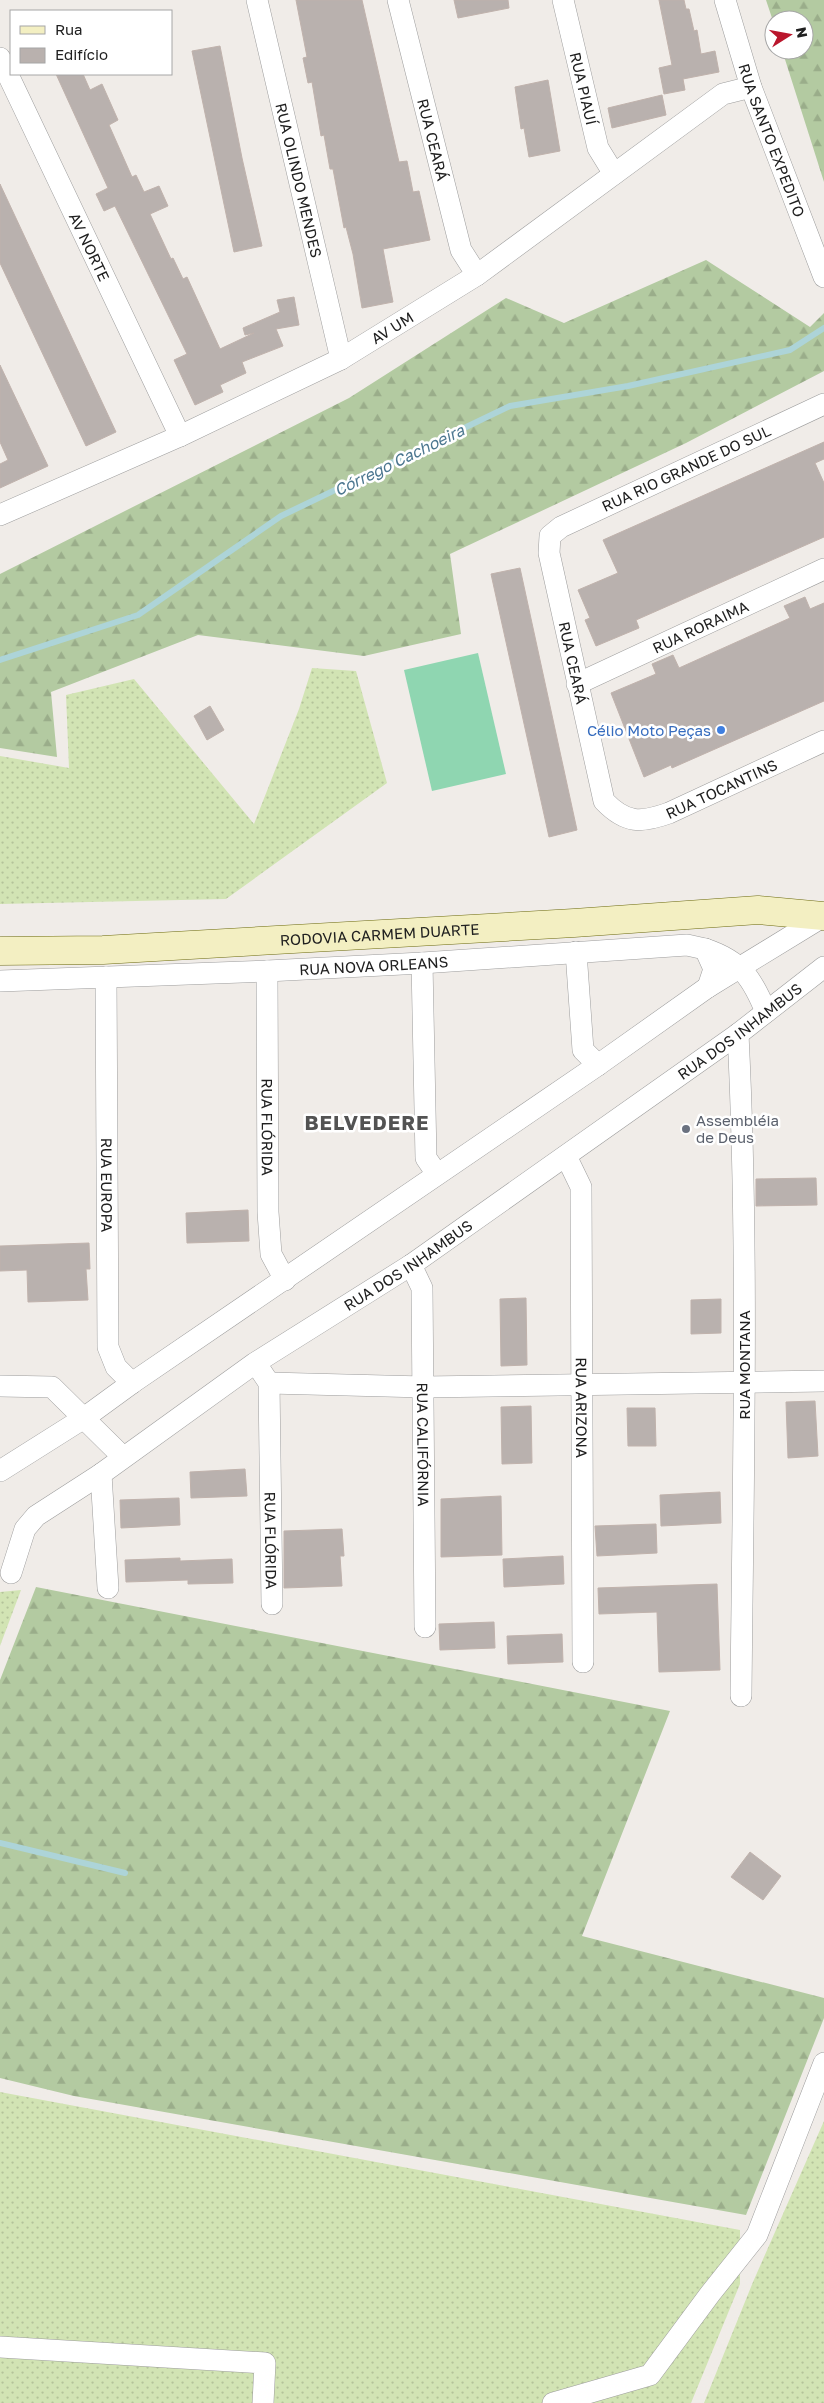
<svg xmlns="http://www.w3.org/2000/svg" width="824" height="2403" font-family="'Golos Text',sans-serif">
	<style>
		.grass { fill: url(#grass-dots) }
		.forest { fill: url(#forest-firs) }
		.pitch { fill: #8fd6b1 }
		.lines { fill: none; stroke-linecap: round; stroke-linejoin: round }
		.stream { stroke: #add4d8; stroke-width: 6 }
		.building { fill: #b9b1ae; stroke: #c0b2ac }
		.street-casing { stroke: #9d9d9d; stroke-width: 22 }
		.secondary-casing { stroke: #6d6b11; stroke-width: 29 }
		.street { stroke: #fff; stroke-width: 21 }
		.secondary { stroke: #f3efc2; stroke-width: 28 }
		.shop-dot { fill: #3f7fe0; stroke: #fff; stroke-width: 2 }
		.worship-dot { fill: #6b7280; stroke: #fff; stroke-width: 2 }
		.labels { text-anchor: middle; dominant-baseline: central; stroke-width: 5; stroke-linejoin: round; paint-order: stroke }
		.street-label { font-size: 15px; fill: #202020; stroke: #fff }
		.shop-label { font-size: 15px; fill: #366cbe; stroke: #fff; text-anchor: end }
		.worship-label { font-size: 15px; fill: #5b616d; stroke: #fff; text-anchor: start }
		.water-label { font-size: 16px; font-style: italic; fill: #4c7790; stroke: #fff }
		.district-label { font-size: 20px; font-weight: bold; letter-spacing: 1px; fill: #535353; stroke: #fff }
	</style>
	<defs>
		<pattern id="grass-dots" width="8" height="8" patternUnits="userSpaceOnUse" patternTransform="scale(1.25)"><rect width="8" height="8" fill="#d2e4b4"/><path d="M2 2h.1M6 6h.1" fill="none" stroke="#b4c39a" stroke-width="1.8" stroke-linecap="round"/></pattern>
		<pattern id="forest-firs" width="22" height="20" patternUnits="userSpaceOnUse" patternTransform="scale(1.25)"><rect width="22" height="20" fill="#b3caa1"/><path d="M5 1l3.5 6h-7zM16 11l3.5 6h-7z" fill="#9aad8a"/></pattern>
	</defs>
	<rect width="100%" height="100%" fill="#f0ece8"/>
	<path class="grass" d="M 312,668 L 356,671 L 387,783 L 226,899 L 0,904 L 0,756 L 69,768 L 66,695 L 134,679 L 254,824 L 299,709 Z
		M 21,1590 L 0,1646 L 0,1592 Z
		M 0,2092 L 740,2230 L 740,2284 L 691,2403 L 0,2403 Z
		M 824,2121 L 824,2403 L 704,2403 L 753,2282 Z"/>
	<path class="forest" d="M 766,0 L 824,0 L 824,182 L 782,50 L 804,50 L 804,20 L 774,20 L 774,24 Z
		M 706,260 L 810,327 L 824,313 L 824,371 L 686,443 L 450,554 L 461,634 L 364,656 L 198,635 L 51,692 L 57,757 L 0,748 L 0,574 L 349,398 L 506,298 L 564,323 Z
		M 36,1587 L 670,1711 L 582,1936 L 824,1998 L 824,2018 L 746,2215 L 74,2096 L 0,2078 L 0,1680 Z"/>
	<path class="pitch" d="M 478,653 L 506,774 L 432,791 L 404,670 Z"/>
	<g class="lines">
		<path class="stream" d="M 0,660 L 138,615 L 281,516 L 510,406 L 628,386 L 790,350 L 824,328
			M 0,1843 L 125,1873"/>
	</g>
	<path class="building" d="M 296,0 L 362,0 L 399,162 L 407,161 L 413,192 L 419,191 L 430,240 L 383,249 L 393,302 L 362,308 L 353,254 L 346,227 L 344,228 L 333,169 L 330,169 L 324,135 L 321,136 L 312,82 L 308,83 L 303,58 L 307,57 Z
		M 454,0 L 508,0 L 509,8 L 458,18 Z
		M 659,0 L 684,0 L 686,9 L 689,9 L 694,31 L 697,30 L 701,54 L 715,51 L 719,72 L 683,79 L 685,90 L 664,94 L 659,68 L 672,65 Z
		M 220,46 L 242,158 L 262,246 L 234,252 L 192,51 Z
		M 56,74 L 83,74 L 90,90 L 102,84 L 118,120 L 109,125 L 132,177 L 136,175 L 144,192 L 159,186 L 168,206 L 150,214 L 171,259 L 173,258 L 183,279 L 187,277 L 220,349 L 254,333 L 245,335 L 243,328 L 280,312 L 277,300 L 294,297 L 299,325 L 276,329 L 283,346 L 242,362 L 246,373 L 220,385 L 223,392 L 195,405 L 174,360 L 187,354 L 115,206 L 104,211 L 96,194 L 108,188 Z
		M 548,80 L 560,151 L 529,157 L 524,128 L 521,129 L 515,87 Z
		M 662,95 L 666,115 L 612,128 L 608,108 Z
		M 0,184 L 116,432 L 86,446 L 0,263 Z
		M 0,365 L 48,466 L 0,488 L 0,464 L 8,460 L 0,442 Z
		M 824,442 L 824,459 L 815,463 L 824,483 L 824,537 L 636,620 L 639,628 L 596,646 L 585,620 L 590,618 L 578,590 L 618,573 L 603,540 Z
		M 520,568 L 577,830 L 549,837 L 491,574 Z
		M 805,597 L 810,609 L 824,603 L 824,701 L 672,768 L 671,765 L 644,777 L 611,693 L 656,674 L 652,664 L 673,655 L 679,668 L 790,618 L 784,606 Z
		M 210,706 L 224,730 L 207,740 L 194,716 Z
		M 816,1178 L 817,1205 L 756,1206 L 756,1179 Z
		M 248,1210 L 249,1241 L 187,1243 L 186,1213 Z
		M 89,1243 L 90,1269 L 86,1269 L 88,1300 L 28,1302 L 27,1270 L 0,1271 L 0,1246 Z
		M 526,1298 L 527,1365 L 501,1366 L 500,1299 Z
		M 721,1299 L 721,1333 L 691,1334 L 691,1300 Z
		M 815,1401 L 818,1456 L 788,1458 L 786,1402 Z
		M 531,1406 L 532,1463 L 502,1464 L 501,1407 Z
		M 627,1408 L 655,1408 L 656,1446 L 628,1446 Z
		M 245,1469 L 247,1496 L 191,1498 L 190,1472 Z
		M 720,1492 L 721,1523 L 661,1526 L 660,1495 Z
		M 501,1496 L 502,1555 L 441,1557 L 441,1499 Z
		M 179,1498 L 180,1525 L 121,1528 L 120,1500 Z
		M 656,1524 L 657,1553 L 597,1556 L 595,1526 Z
		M 342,1529 L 344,1556 L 340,1556 L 342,1586 L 284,1588 L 284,1531 Z
		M 563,1556 L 564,1584 L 504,1587 L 503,1559 Z
		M 180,1558 L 180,1561 L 232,1559 L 233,1583 L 188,1584 L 188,1580 L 126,1582 L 125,1560 Z
		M 717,1584 L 720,1670 L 659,1672 L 657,1612 L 599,1614 L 598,1588 Z
		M 494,1622 L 495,1648 L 440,1650 L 439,1624 Z
		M 562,1634 L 563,1662 L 508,1664 L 507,1636 Z
		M 750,1852 L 781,1876 L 763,1900 L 731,1877 Z"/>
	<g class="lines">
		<defs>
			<g id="street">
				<path id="s1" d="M 257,0 L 341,359"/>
				<path id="s2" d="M 398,0 L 461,250 L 477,275"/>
				<path id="s3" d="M 563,0 L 598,148 L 614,174"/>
				<path id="s4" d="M 725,0 L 751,87 L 824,277"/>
				<path id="s5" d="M 0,58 L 180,436"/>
				<path id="s6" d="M 824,404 L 561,527 L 550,536 L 549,553 L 604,801 C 626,824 641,823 669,813 L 824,741"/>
				<path id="s7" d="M 0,515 L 180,436 L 341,359 L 477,275 L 723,94 L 751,87"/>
				<path id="s8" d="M 577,684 L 824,569"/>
				<path d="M 705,949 C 741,961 752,978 766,1012"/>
				<path d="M 576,952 L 583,1050 L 598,1065"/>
				<path d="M 422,963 L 426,1158 L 437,1174"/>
				<path id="s9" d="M 267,971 L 268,1212 L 271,1254 L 285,1280"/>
				<path id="s10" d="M 106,977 L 108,1347 L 116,1367 L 132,1383"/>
				<path id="s11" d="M 0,981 L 267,971 L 422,963 L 687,945 L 705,949 L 714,969 L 708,987"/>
				<path d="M 738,1034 C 749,1254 743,1476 741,1696"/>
				<path id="s12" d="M 566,1156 L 581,1187 L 583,1662"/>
				<path id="s13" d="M 411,1265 L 422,1288 L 425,1627"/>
				<path id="s14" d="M 261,1371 L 269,1383 L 272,1604"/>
				<path d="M 269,1383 L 424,1387 L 824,1381"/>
				<path d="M 0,1386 L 52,1387 L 123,1457"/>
				<path d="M 0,1471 L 84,1418 L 132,1383 L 598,1065 L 708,987 L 824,916"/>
				<path d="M 101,1474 L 108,1588"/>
				<path id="s15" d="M 11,1573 L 25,1529 L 36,1516 L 101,1474 L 255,1363 L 411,1265 L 738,1034 L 824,967"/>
				<path d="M 0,2347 L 265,2363 L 263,2403"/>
				<path d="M 553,2403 L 650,2375 L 710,2294 L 757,2235 L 824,2063"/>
			</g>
			<g id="secondary">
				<path id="s16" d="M 0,951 L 103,950 L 574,923 L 758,910 L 824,916"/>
			</g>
		</defs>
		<use href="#street" class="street-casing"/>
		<use href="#secondary" class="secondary-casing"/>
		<use href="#street" class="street"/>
		<use href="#secondary" class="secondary"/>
	</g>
	<circle class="shop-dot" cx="721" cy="730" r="5"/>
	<circle class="worship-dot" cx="686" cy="1129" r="5"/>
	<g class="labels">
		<g class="street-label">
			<text stroke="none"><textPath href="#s3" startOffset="91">RUA PIAUÍ</textPath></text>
			<text stroke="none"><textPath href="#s2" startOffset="144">RUA CEARÁ</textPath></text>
			<text stroke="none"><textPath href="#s4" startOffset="148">RUA SANTO EXPEDITO</textPath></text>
			<text stroke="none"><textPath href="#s1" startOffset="185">RUA OLINDO MENDES</textPath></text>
			<text stroke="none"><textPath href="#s5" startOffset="209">AV NORTE</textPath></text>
			<text stroke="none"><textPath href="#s7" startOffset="435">AV UM</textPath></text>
			<text transform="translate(686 468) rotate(-25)">RUA RIO GRANDE DO SUL</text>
			<text stroke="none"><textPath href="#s8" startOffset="136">RUA RORAIMA</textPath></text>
			<text stroke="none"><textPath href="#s6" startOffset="434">RUA CEARÁ</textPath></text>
			<text stroke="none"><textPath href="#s6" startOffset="705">RUA TOCANTINS</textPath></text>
			<text stroke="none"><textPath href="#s16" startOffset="380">RODOVIA CARMEM DUARTE</textPath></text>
			<text stroke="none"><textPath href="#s11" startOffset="374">RUA NOVA ORLEANS</textPath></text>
			<text stroke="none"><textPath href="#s15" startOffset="918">RUA DOS INHAMBUS</textPath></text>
			<text stroke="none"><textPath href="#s9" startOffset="156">RUA FLÓRIDA</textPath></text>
			<text stroke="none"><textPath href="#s10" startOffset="208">RUA EUROPA</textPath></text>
			<text stroke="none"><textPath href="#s15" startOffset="512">RUA DOS INHAMBUS</textPath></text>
			<text transform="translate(744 1365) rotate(-90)">RUA MONTANA</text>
			<text stroke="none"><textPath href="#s12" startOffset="255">RUA ARIZONA</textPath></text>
			<text stroke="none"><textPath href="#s13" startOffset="182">RUA CALIFÓRNIA</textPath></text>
			<text stroke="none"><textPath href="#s14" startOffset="172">RUA FLÓRIDA</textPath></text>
		</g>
		<g class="shop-label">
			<text x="711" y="730">Célio Moto Peças</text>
		</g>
		<g class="worship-label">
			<text x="696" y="1120">Assembléia<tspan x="696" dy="17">de Deus</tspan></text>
		</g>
		<g class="water-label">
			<text transform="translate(399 460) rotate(-26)">Córrego Cachoeira</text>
		</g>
		<g class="district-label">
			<text x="367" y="1122">BELVEDERE</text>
		</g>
	</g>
	<rect x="10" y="10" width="162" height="65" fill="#ffffff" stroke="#a6a6a6"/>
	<rect x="20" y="26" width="25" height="8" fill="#f3efc2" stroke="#a6a6a6"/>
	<text x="55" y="35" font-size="15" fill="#202020">Rua</text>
	<rect x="20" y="48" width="25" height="15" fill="#b9b1ae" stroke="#a6a6a6"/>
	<text x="55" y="60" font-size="15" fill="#202020">Edifício</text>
	<g transform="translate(789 35) rotate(79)"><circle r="24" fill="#ffffff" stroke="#a6a6a6"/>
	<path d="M0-4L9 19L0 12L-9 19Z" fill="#ba162c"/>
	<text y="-8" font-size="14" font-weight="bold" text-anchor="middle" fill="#202020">N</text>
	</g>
</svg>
